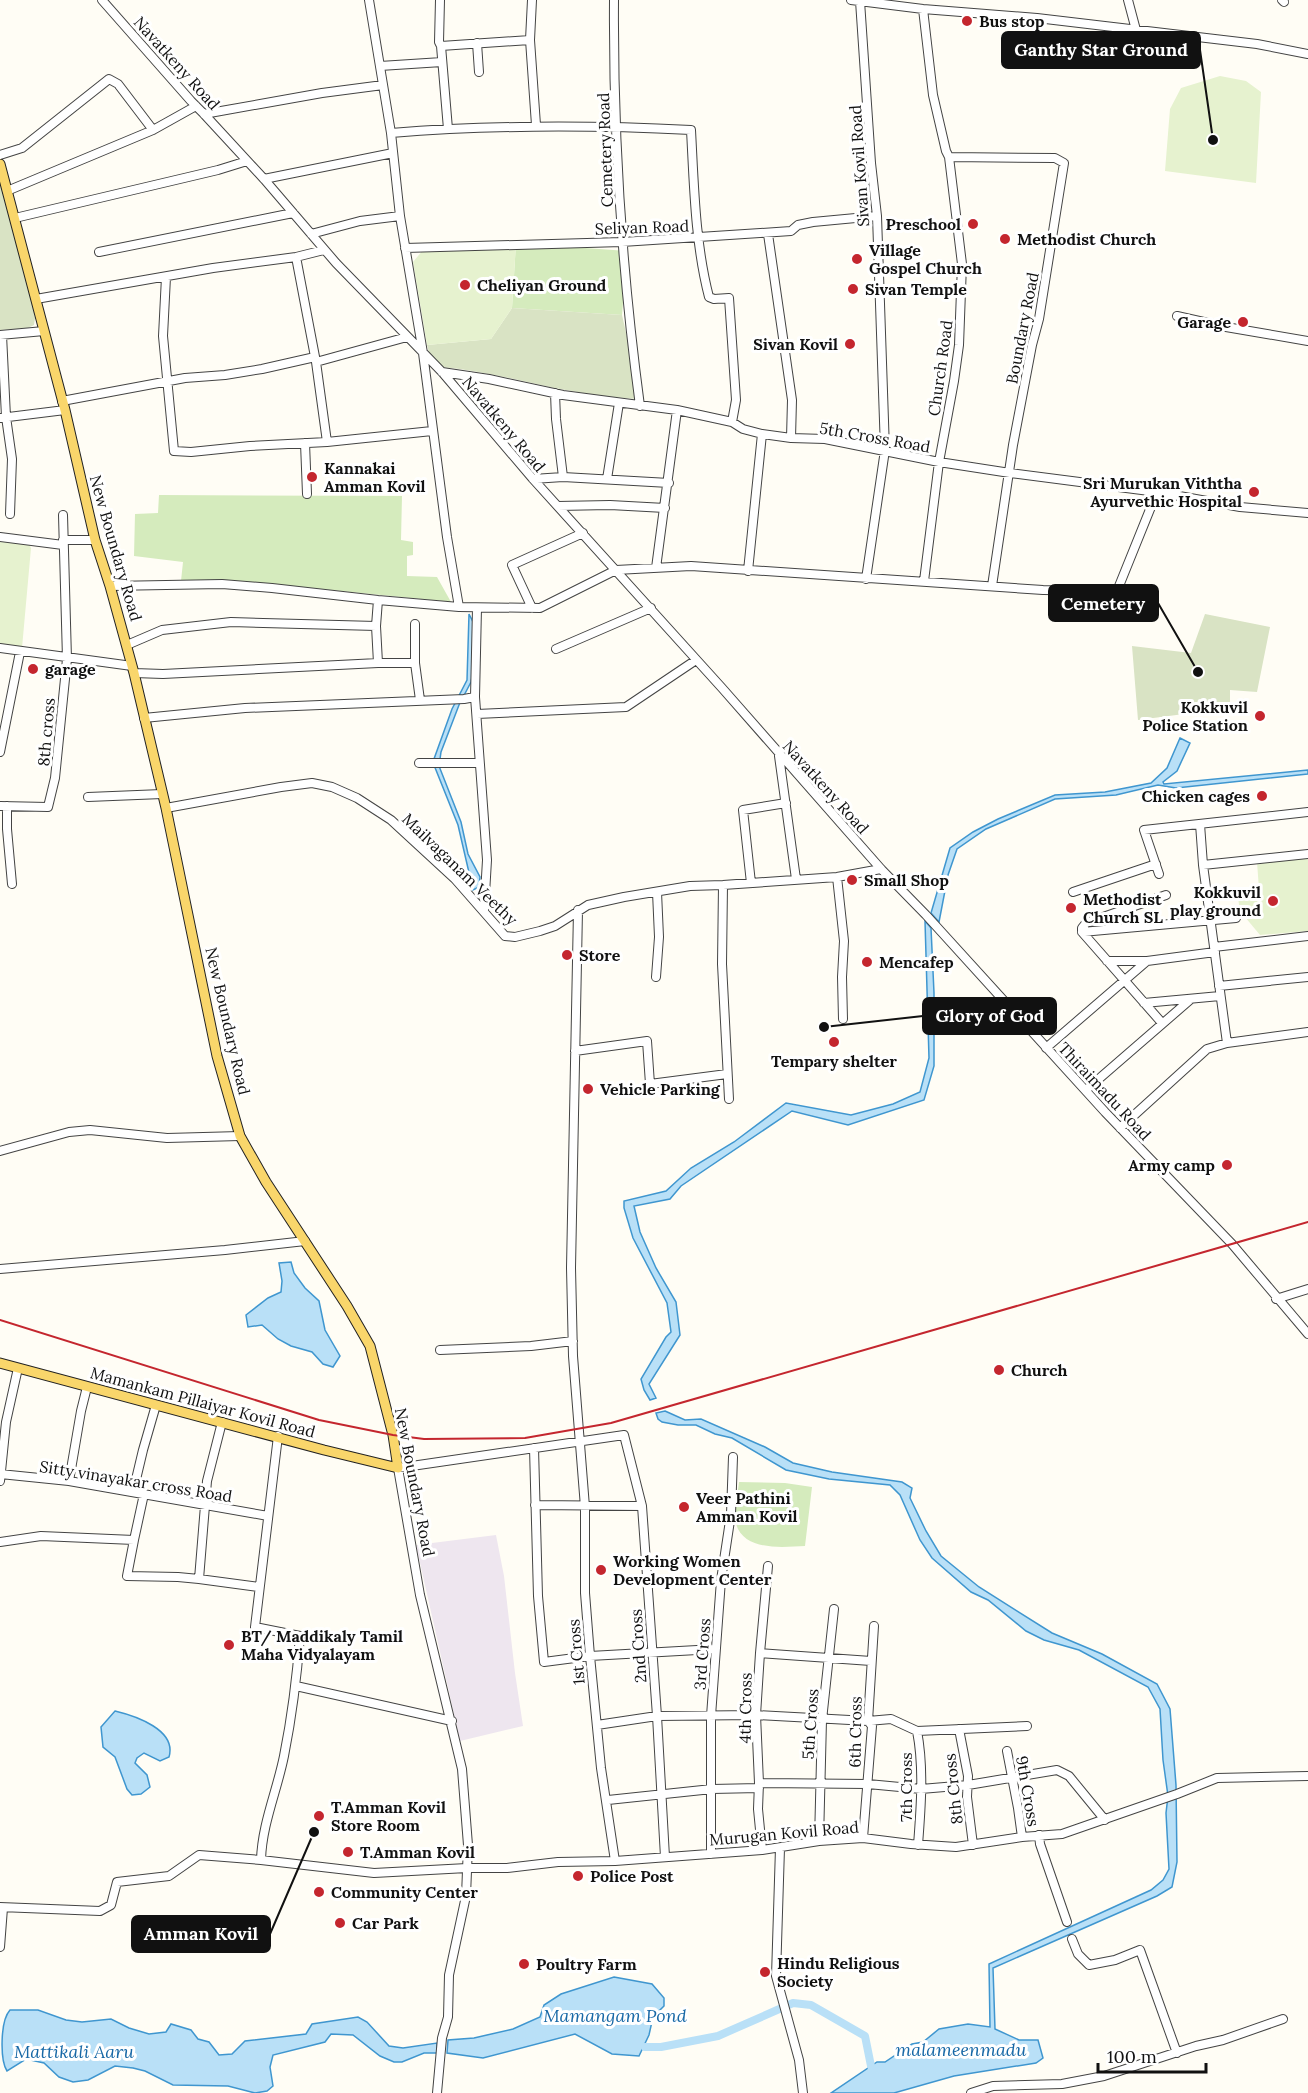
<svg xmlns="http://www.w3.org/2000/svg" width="1308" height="2093" font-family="Lora,serif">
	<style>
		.industrial { fill: #eee6ef }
		.green { fill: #d5ebbd }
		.cemetery { fill: #d9e3c4 }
		.pitch { fill: #e6f2cf }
		.water { fill: #b9e0f7; stroke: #3f96cf; stroke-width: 1.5 }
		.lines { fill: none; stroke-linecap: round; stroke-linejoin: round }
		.canal { stroke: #b9e0f7; stroke-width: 8 }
		.minor-casing { stroke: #444; stroke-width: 10 }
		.major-casing { stroke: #222; stroke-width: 11 }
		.minor { stroke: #fff; stroke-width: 8 }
		.major { stroke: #f9d66b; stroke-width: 9 }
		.rail { stroke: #c4262e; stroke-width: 2 }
		.poi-dot { fill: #c4262e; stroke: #fff; stroke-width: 2 }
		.labels { text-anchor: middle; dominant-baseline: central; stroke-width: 6; stroke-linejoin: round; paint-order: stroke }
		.poi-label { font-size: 16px; font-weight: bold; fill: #111; stroke: #fff; text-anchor: start }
		.street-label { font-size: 16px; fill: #111; stroke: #fff }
		.water-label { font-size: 18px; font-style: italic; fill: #1768a6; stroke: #fff }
		.leader { fill: none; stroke: #111; stroke-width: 2 }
		.callout-dot { fill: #111; stroke: #fff; stroke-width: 2 }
		.callout { fill: #111; stroke: #111; stroke-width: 2 }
		.callout-label { font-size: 18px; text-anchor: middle; font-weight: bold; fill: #fff }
	</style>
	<rect width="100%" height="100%" fill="#fffdf5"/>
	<path class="industrial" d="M 496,1535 L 504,1576 L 515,1673 L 523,1726 L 460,1741 L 416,1545 Z"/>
	<path class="green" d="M 516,243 L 627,251 L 622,315 L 512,308 Z
		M 159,495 L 402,496 L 401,540 L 413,542 L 413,555 L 407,556 L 407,576 L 437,577 L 451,602 L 281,585 L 181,581 L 183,562 L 134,556 L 135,514 L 158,513 Z
		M 739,1482 L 785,1483 L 812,1487 L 805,1546 C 781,1547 741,1552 735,1520 C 733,1509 738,1494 739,1482 Z"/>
	<path class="cemetery" d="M 0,183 L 31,294 L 35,318 L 34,325 L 26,329 L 0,330 Z
		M 512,308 L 622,315 L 632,359 L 636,399 C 609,397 581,393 554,388 C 516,380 479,370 440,367 L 430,356 L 427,345 L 491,339 Z
		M 1205,614 L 1270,627 L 1257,692 L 1230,690 L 1230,708 L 1138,720 L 1132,646 L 1191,653 Z"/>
	<path class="pitch" d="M 1220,76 L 1246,81 L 1261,92 L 1256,183 L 1165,171 L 1170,109 L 1181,88 Z
		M 516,243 L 512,308 L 491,339 L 427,345 L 413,262 L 423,250 Z
		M 0,539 L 29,544 L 31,548 L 22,648 L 0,645 Z
		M 1308,857 L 1308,931 L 1260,935 L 1240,911 L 1237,891 L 1259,889 L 1257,862 Z"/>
	<path class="water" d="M 469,614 L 473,622 L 473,673 L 471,682 L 459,705 L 441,752 L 439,766 L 461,822 L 468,854 L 480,877 L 479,887 L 473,890 L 458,825 L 434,765 L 434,759 L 452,709 L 467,680 Z
		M 1180,738 L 1190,743 L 1177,771 L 1163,782 L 1164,784 L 1308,770 L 1308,774 L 1176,788 L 1158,785 L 1116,795 L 1055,799 L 986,829 L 957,849 L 948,875 L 939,922 L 931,913 L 950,848 L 973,832 L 998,819 L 1055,795 L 1105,792 L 1151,783 L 1167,768 Z
		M 925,921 L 931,928 L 934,993 L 934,1066 L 924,1100 L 848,1125 L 792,1111 L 681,1186 L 670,1199 L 634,1206 L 640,1232 L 656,1268 L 676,1302 L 680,1335 L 649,1384 L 656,1398 L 650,1400 L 644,1390 L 641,1379 L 666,1337 L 671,1332 L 667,1303 L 633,1238 L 624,1208 L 624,1201 L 666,1191 L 691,1168 L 734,1142 L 786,1103 L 851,1115 L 893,1104 L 920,1092 L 929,1058 Z
		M 291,1262 L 294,1273 L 305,1288 L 319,1301 L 325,1330 L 340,1356 L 333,1367 L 323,1364 L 312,1352 L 291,1346 L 278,1339 L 262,1325 L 248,1327 L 246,1315 L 268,1298 L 281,1292 L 282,1281 L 279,1263 Z
		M 665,1411 L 685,1420 L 701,1419 L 765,1447 L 793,1463 L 832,1472 L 902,1482 L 912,1488 L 910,1498 L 926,1531 L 941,1556 L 979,1587 L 1052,1633 L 1102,1654 L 1157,1684 L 1170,1709 L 1176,1785 L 1177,1862 L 1172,1887 L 1157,1896 L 993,1968 L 995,2029 L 1019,2040 L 1038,2040 L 1043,2058 L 1036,2063 L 954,2076 L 894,2093 L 831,2093 L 877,2062 L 885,2062 L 912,2044 L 923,2042 L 939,2029 L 968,2024 L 990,2027 L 989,1964 L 1151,1890 L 1163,1880 L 1169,1869 L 1166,1813 L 1168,1796 L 1163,1760 L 1160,1709 L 1148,1687 L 1079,1650 L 1044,1640 L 1026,1631 L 988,1600 L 971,1592 L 932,1558 L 920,1540 L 900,1495 L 890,1485 L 829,1479 L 786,1470 L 732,1438 L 715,1434 L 696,1425 L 678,1425 L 662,1422 L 658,1419 L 656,1413 Z
		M 115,1711 C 136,1716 177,1730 169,1757 L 160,1761 L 144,1753 L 137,1758 L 135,1763 L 147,1775 L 150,1787 L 141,1794 L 132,1795 L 127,1789 L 115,1757 L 103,1747 L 101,1727 Z
		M 614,1977 L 652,1984 L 664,1998 L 664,2006 L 653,2017 L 649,2035 L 639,2056 L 612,2054 L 575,2034 L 483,2058 L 447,2053 L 448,2040 L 474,2038 L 513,2029 L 540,2017 L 544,2005 L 561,1994 Z
		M 10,2010 L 38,2010 L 66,2020 L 82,2022 L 111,2019 L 129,2028 L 149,2034 L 166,2032 L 171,2024 L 191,2030 L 198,2039 L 209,2042 L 219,2055 L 232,2054 L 245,2041 L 306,2034 L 312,2024 L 358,2017 L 367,2022 L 389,2046 L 403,2048 L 437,2043 L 437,2053 L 424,2053 L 402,2062 L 394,2062 L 380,2056 L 353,2035 L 331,2034 L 325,2042 L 273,2055 L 270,2067 L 273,2086 L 267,2091 L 255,2093 L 228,2086 L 173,2085 L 145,2071 L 133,2068 L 115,2066 L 88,2080 L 73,2082 L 59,2077 L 44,2063 L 26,2059 L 7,2071 C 0,2060 0,2021 10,2010 Z"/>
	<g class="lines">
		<path class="canal" d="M 645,2047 L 661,2047 L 718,2036 L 793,2003 L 811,2005 L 865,2036 L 871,2066"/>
		<defs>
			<path id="minor" d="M 102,0 L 191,101 L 204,114 L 264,179 L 336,263 L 442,372 L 533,479 L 722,688 L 881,869 L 926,915 L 1105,1112 L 1232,1244 L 1308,1334
				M 369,0 L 391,133 L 400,216 L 423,353 L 447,537 L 459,607
				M 440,0 L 439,42 L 441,46 L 448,129
				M 532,0 L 530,40 L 536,125
				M 614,0 C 613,135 622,272 640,406
				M 851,0 L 923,9 L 1037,18 L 1257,44 L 1308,54
				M 1128,0 L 1136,30
				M 1282,0 L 1284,2
				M 860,1 L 871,163 L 877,216 L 885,450 L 866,579
				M 923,9 L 933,95 L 946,151 L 949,157 L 1055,158 L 1064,163 L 1039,319 L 1032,345 L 1013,445 L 992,586
				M 477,43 L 479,72
				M 441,46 L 530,40
				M 380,66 L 442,62
				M 204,114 L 322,93 L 383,85
				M 391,133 C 491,125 590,125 691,130 C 694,185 695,243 709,297 L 714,299 L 729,298 L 736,400 L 732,422
				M 0,155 L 22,148 L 109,79 L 118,84 L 153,130
				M 264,179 L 393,153
				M 7,191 L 153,130 L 196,106
				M 15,218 L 218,170 L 247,161
				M 311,234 L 360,221 L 400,216
				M 768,234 L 792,400 L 791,438
				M 405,248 L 622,242 L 791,231 L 798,225 L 813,222 L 877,216
				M 99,252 L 293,213
				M 296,257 L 316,362 L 327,442 L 432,431
				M 166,277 L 163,336 L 174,451 L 191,452 L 250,446 L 327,442
				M 36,299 L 213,268 L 296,257 L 324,250
				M 1177,316 L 1226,327 L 1308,341
				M 0,335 L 44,331
				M 2,335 L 6,417 L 12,459 L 10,514
				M 316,362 L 407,337
				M 442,372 L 489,379 L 563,395 L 677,410 L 732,422 L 743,429 L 762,434 L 791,438 L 825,439 L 939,462 L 1010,473 L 1157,492 L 1240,507 L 1308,513
				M 555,393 L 556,419 L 563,477
				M 62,401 L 185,378 L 225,375 L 262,369 L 315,357
				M 0,418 L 65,410
				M 305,443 L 307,494
				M 533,479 L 563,477 L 669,483
				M 607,479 L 619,403
				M 558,506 L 610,505 L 665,508
				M 0,537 L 63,545
				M 63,540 L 95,540
				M 656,568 L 677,410
				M 748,571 L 762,434
				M 924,581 L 939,462 L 954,381 L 959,345 L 962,264 L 949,157
				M 110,586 L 222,584 L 272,588 L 378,600 L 459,607 L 540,608 L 616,570 L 691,566 L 1043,590 L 1117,591 L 1157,492
				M 477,608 L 475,697 L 487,860 L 484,911
				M 532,608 L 512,565 L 583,533
				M 415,624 L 415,663 L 420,700
				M 127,645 L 162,630 L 231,622 L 376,626
				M 0,648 L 132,666
				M 556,649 L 651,608
				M 378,663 L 376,626 L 378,600
				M 134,673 L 163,674 L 378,663 L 415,663
				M 477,714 L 626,707 L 696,660
				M 144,718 L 245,708 L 464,699 L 475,697
				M 0,752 L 20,652
				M 779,756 L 796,879
				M 419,763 L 479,763
				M 88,797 L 162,794
				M 0,806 L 48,807 L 55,778 L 67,659 L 63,515
				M 7,806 L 7,829 L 12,884
				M 166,808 L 281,787 L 312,783 L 332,787 L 357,798 L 391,820 L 455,879 L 505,936 L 515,937 L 540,931 L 555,926 L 588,905 L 624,897 L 690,886 L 723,885 L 837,877 L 881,869
				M 1200,824 L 1203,865 L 1227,1043
				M 1203,865 L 1308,854
				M 1159,874 L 1144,830 L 1308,812
				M 837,877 L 844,941 L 842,977 L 843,1019
				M 751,883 L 743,810 L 786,803
				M 723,885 L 722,964 L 729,1099
				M 1073,892 L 1156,864
				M 578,910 L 571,1268 L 573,1356 L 585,1507 L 585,1593 L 590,1656 L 601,1768 L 615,1861
				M 1082,932 L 1236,918
				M 1082,932 L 1162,1023
				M 1082,932 L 1082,928 L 1086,923 L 1166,895
				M 1214,947 L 1308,936
				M 1107,961 L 1147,961
				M 656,977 L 659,937 L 657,892
				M 1219,986 L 1308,977
				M 1144,1003 L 1220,996
				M 1046,1048 L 1147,961 L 1215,952
				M 575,1051 L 647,1041 L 650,1084 L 727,1074
				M 1086,1090 L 1191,999
				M 1120,1128 L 1207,1049 L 1227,1043 L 1308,1032
				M 0,1151 L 69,1132 L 90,1130 L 167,1138 L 240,1136
				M 0,1269 L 225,1250 L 305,1241
				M 1276,1299 L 1308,1289
				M 440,1350 L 531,1346 L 573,1341
				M 222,1422 L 207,1481 L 199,1579 L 259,1587
				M 534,1448 L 538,1596 L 544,1662 L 590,1656 L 715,1649
				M 0,1474 L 69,1481 L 268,1516
				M 0,1481 L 6,1422 L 18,1368
				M 69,1481 L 81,1411 L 87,1387
				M 133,1492 L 143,1450 L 156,1405
				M 535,1505 L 642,1506
				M 134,1540 L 127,1576 L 178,1577 L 199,1579
				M 0,1542 L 41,1536 L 134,1540 L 144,1494
				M 760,1653 L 871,1661
				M 296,1686 L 452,1721
				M 597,1725 L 657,1716 L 756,1715 L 868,1721 L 891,1719 L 917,1731 L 1027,1726
				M 959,1729 L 968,1776 L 967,1797 L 973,1845
				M 917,1731 C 924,1767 921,1807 918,1845
				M 1007,1751 L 1018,1808 L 1022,1837
				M 759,1783 L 868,1784 L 921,1789 L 968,1785 L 1057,1770 L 1069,1776 L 1105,1820
				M 608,1800 L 712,1789 L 759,1788
				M 1039,1835 L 1040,1844 L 1067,1922
				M 863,1838 L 872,1726 L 868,1721 L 874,1626
				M 819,1841 L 822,1720 L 834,1609
				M 780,1848 L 776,1976 L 799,2060 L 803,2093
				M 762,1850 L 758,1809 L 759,1783 L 756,1715 L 760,1653 L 768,1566
				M 711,1854 L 711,1716 L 721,1580 L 731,1514 L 733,1457
				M 261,1860 C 262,1824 277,1791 284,1756 C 292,1716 297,1676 300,1636 L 255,1627 L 278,1436
				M 0,1907 L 100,1911 L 111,1905 L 117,1882 L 169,1876 L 199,1855 L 261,1860 L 374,1873 L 467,1868 L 507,1868 L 558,1862 L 615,1861 L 762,1850 L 819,1841 L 863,1838 L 911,1844 L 956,1847 L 1022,1837 L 1062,1834 L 1177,1794 L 1217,1778 L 1308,1776
				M 1072,1939 L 1078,1954 L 1089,1965 L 1115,1960 L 1140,1950 L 1177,2053
				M 0,1947 L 3,1908
				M 437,2093 L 442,2038 L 448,2017 L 449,1975 L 466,1896 L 468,1845 L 462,1769 L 420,1595 L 398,1468 L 624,1435 L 642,1506 L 657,1716 L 665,1857
				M 971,2093 L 993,2086 L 1062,2084 L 1104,2076 L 1196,2046 L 1223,2040 L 1283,2019"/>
			<path id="major" d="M 0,164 L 65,410 L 95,540 L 110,586 L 134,673 L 166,808 L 217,1056 L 240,1136 L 266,1182 L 347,1306 L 370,1346 L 393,1435 L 398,1468 L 324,1450 L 0,1363"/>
		</defs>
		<use href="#minor" class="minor-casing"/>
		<use href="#major" class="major-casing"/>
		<use href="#minor" class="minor"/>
		<use href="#major" class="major"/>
		<path class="rail" d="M 0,1320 L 319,1420 L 393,1435 L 424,1439 L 525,1438 L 611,1423 L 1308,1222"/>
	</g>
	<g class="poi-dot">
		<circle cx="967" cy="21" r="6"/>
		<circle cx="973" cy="224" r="6"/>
		<circle cx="1005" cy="239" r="6"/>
		<circle cx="857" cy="259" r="6"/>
		<circle cx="465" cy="285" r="6"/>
		<circle cx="853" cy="289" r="6"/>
		<circle cx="1243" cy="322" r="6"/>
		<circle cx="850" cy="344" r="6"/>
		<circle cx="312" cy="477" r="6"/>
		<circle cx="1254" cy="492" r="6"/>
		<circle cx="33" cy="669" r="6"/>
		<circle cx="1260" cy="716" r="6"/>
		<circle cx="1262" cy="796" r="6"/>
		<circle cx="852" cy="880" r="6"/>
		<circle cx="1273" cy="901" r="6"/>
		<circle cx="1071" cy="908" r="6"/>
		<circle cx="567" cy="955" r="6"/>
		<circle cx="867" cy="962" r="6"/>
		<circle cx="834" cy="1042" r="6"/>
		<circle cx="588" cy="1089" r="6"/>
		<circle cx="1227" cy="1165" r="6"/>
		<circle cx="999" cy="1370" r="6"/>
		<circle cx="684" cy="1507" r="6"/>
		<circle cx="601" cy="1570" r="6"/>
		<circle cx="229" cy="1645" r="6"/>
		<circle cx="319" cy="1816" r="6"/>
		<circle cx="348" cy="1852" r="6"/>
		<circle cx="578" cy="1876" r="6"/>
		<circle cx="319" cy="1892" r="6"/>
		<circle cx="340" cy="1923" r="6"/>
		<circle cx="524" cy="1964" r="6"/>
		<circle cx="765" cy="1972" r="6"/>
	</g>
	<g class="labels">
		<g class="poi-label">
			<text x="979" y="21">Bus stop</text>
			<text x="961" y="224" text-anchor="end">Preschool</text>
			<text x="1017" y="239">Methodist Church</text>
			<text x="869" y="250">Village<tspan x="869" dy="18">Gospel Church</tspan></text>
			<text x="477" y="285">Cheliyan Ground</text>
			<text x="865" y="289">Sivan Temple</text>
			<text x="1231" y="322" text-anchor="end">Garage</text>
			<text x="838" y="344" text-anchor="end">Sivan Kovil</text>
			<text x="324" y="468">Kannakai<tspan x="324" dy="18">Amman Kovil</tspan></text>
			<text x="1242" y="483" text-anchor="end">Sri Murukan Viththa<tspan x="1242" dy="18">Ayurvethic Hospital</tspan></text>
			<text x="45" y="669">garage</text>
			<text x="1248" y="707" text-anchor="end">Kokkuvil<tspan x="1248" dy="18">Police Station</tspan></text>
			<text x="1250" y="796" text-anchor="end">Chicken cages</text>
			<text x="864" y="880">Small Shop</text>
			<text x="1261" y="892" text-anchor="end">Kokkuvil<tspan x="1261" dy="18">play ground</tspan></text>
			<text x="1083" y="899">Methodist<tspan x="1083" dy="18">Church SL</tspan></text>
			<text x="579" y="955">Store</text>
			<text x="879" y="962">Mencafep</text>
			<text x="834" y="1061" text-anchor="middle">Tempary shelter</text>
			<text x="600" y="1089">Vehicle Parking</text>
			<text x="1215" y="1165" text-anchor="end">Army camp</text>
			<text x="1011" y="1370">Church</text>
			<text x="696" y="1498">Veer Pathini<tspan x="696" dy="18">Amman Kovil</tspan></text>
			<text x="613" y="1561">Working Women<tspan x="613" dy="18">Development Center</tspan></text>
			<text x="241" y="1636">BT/ Maddikaly Tamil<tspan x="241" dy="18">Maha Vidyalayam</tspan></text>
			<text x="331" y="1807">T.Amman Kovil<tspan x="331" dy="18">Store Room</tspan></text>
			<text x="360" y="1852">T.Amman Kovil</text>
			<text x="590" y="1876">Police Post</text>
			<text x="331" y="1892">Community Center</text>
			<text x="352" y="1923">Car Park</text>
			<text x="777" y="1963">Hindu Religious<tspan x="777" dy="18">Society</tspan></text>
			<text x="536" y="1964">Poultry Farm</text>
		</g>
		<g class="street-label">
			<text transform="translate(177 63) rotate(48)">Navatkeny Road</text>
			<text transform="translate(605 150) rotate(-92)">Cemetery Road</text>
			<text transform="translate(859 166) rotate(-94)">Sivan Kovil Road</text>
			<text transform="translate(642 227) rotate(-2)">Seliyan Road</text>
			<text transform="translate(1022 328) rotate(-79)">Boundary Road</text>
			<text transform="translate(940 368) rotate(-82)">Church Road</text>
			<text transform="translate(504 424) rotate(50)">Navatkeny Road</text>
			<text transform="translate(875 437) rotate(10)">5th Cross Road</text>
			<text transform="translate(116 548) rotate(74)">New Boundary Road</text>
			<text transform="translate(46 732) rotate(-85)">8th cross</text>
			<text transform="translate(826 787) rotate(48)">Navatkeny Road</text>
			<text transform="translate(460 869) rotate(44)">Mailvaganam Veethy</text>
			<text transform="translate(228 1021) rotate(77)">New Boundary Road</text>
			<text transform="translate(1105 1091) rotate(47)">Thiraimadu Road</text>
			<text transform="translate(203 1402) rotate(15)">Mamankam Pillaiyar Kovil Road</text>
			<text transform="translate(136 1481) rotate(9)">Sitty vinayakar cross Road</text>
			<text transform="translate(415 1482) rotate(79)">New Boundary Road</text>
			<text transform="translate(638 1646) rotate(-94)">2nd Cross</text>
			<text transform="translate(576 1652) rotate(-95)">1st Cross</text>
			<text transform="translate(702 1654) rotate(-86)">3rd Cross</text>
			<text transform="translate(745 1708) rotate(-89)">4th Cross</text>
			<text transform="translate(810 1724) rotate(-86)">5th Cross</text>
			<text transform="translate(855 1732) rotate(-89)">6th Cross</text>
			<text transform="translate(906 1787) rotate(-90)">7th Cross</text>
			<text transform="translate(953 1789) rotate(-96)">8th Cross</text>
			<text transform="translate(1028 1791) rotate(80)">9th Cross</text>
			<text transform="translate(784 1833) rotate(-5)">Murugan Kovil Road</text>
		</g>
		<g class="water-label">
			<text x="615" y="2015">Mamangam Pond</text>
			<text x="961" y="2049">malameenmadu</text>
			<text x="74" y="2051">Mattikali Aaru</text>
		</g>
	</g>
	<path class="leader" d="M1213 140L1200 50M1198 672L1158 603M824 1027L923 1016M314 1832L270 1934"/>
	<g class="callout-dot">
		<circle cx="1213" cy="140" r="6"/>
		<circle cx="1198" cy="672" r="6"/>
		<circle cx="824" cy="1027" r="6"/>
		<circle cx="314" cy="1832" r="6"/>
	</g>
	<g class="callout">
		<rect x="1002" y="32" width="198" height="36" rx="6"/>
		<rect x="1049" y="585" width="109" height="36" rx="6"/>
		<rect x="923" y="998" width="133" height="36" rx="6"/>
		<rect x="132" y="1916" width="138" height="36" rx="6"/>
	</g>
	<g class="callout-label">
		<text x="1101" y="56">Ganthy Star Ground</text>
		<text x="1103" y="610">Cemetery</text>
		<text x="990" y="1022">Glory of God</text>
		<text x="201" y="1940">Amman Kovil</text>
	</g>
	<path d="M1098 2063v9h108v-9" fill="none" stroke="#111111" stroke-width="3"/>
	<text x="1107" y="2063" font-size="18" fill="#111111" stroke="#ffffff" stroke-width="4.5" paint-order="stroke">100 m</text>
</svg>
